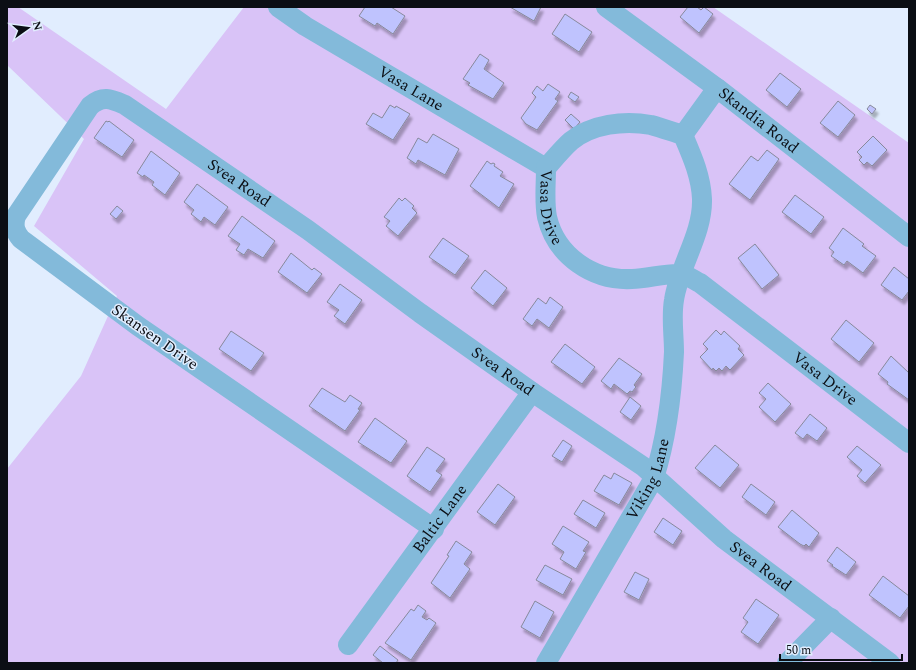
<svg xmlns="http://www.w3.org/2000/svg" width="916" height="670" font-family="Spectral,serif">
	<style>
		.green { fill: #d9c3f7 }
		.building { fill: #bfc3fe; stroke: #87899b; filter: url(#shadow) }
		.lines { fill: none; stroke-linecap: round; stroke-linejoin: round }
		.minor { stroke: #83bada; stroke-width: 20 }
		.labels { text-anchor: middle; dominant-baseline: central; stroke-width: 3; stroke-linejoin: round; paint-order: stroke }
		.street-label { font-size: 16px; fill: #0b0e14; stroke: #e1edfe }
	</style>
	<defs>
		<filter id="shadow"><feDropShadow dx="2.5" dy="4.5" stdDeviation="1" flood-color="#0004"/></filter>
	</defs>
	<rect width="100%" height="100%" fill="#e1edfe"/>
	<path class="green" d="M 7,7 L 18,7 L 166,109 L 244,7 L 713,7 L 909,143 L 909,663 L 7,663 L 7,469 L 81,376 L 117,296 L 34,226 L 84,139 L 7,65 Z"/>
	<path class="building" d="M 365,7 L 391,7 L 405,16 L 393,34 L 377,23 L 375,26 L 359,16 Z
		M 510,7 L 541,7 L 534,21 Z
		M 688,7 L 697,7 L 701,10 L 704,7 L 713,14 L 699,33 L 680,17 Z
		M 565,14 L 592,32 L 579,52 L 552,34 Z
		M 480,54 L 489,60 L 484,69 L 504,83 L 493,99 L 468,85 L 470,83 L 463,79 Z
		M 780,73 L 801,89 L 787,107 L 766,90 Z
		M 548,84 L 560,92 L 555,99 L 558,101 L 537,130 L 526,124 L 521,118 L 536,97 L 532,93 L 537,86 L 543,91 Z
		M 571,92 L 579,97 L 575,102 L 568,97 Z
		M 838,101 L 855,115 L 838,137 L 820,123 Z
		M 390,105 L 395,108 L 396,106 L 410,114 L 393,140 L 366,124 L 373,113 L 382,118 Z
		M 870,105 L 876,109 L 872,114 L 867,109 Z
		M 571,114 L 580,122 L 574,129 L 565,120 Z
		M 106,121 L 108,122 L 109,121 L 134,140 L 122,157 L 94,138 Z
		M 433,134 L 459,149 L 445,175 L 418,160 L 416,164 L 407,158 L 418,138 L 427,143 Z
		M 873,136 L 887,150 L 872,166 L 867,162 L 864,165 L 859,160 L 862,157 L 857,152 Z
		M 767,150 L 779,159 L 750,200 L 729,184 L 751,156 L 758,161 Z
		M 151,151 L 180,173 L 165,195 L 152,185 L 154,182 L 144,175 L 143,177 L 137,173 Z
		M 487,161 L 491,164 L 493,163 L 495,164 L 494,166 L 503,172 L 500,176 L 514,184 L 499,208 L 470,186 Z
		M 197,184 L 228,207 L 215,225 L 204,217 L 201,222 L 191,214 L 194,210 L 184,202 Z
		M 795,195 L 824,217 L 811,234 L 782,212 Z
		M 399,198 L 402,201 L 405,198 L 414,206 L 412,208 L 417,213 L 398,236 L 386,226 L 390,221 L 384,217 Z
		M 117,206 L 123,211 L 116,219 L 110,214 Z
		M 242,216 L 275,241 L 263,258 L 248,249 L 244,255 L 236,250 L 240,244 L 228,236 Z
		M 843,228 L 864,244 L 862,246 L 876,256 L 863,273 L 847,261 L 844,265 L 831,256 L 834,252 L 829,248 Z
		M 443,238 L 469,256 L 455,275 L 429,257 Z
		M 755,244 L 779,275 L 762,289 L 738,258 Z
		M 291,253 L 312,270 L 314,268 L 322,274 L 307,293 L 278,272 Z
		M 894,267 L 909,279 L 909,291 L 902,300 L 881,285 Z
		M 485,270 L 507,288 L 493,306 L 471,288 Z
		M 340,284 L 362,300 L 345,324 L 334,316 L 339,310 L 327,302 Z
		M 550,297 L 563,307 L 549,328 L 537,319 L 532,326 L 523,319 L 538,298 L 546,304 Z
		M 846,320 L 874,343 L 859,362 L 831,339 Z
		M 716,330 L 721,335 L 724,331 L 740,346 L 738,349 L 744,355 L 730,370 L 726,366 L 722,371 L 719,368 L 716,371 L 713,368 L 712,370 L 700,357 L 708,349 L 703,344 Z
		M 231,331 L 264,353 L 251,371 L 219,349 Z
		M 565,344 L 595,367 L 582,384 L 551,362 Z
		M 891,356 L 909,373 L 909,400 L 887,384 L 888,382 L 878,374 Z
		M 619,358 L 642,374 L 634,385 L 636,387 L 632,392 L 630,391 L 627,394 L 614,384 L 611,389 L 601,381 Z
		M 768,383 L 791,404 L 775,422 L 759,407 L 766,399 L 759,393 Z
		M 322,388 L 345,402 L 350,395 L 362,403 L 358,409 L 360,410 L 345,431 L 309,406 Z
		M 630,397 L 641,406 L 631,420 L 620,412 Z
		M 810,414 L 827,428 L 817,441 L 807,434 L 803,439 L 795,433 Z
		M 375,418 L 407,441 L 391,463 L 358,442 Z
		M 563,440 L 572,446 L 562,462 L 552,456 Z
		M 715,445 L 739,465 L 720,488 L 695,468 Z
		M 857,446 L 881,465 L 865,483 L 857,476 L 862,470 L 847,457 Z
		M 427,447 L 445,459 L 436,471 L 442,475 L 430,492 L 407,476 Z
		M 614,473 L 632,483 L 619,505 L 594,491 L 604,475 L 611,479 Z
		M 498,484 L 515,497 L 495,525 L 477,512 Z
		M 751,484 L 775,502 L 766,515 L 742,497 Z
		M 583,500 L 605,513 L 596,528 L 574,514 Z
		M 792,510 L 819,533 L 809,547 L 806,544 L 804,546 L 800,544 L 778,527 Z
		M 663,518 L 682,531 L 673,545 L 654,532 Z
		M 563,526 L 589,542 L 583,551 L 586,552 L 576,569 L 560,559 L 564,552 L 552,544 Z
		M 456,541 L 472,552 L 464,564 L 470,569 L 450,598 L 431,583 L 449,556 L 447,555 Z
		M 837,547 L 856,562 L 846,575 L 832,566 L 833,565 L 827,561 Z
		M 545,565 L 572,579 L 563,595 L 536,580 Z
		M 635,572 L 649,579 L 639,600 L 624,592 Z
		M 883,576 L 909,596 L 909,606 L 900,618 L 869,595 Z
		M 756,599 L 779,615 L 758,644 L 741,632 L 748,622 L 743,618 Z
		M 535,601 L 554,612 L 540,638 L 521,627 Z
		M 418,605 L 426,611 L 422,617 L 427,620 L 429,618 L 436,623 L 411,660 L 385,643 L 411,609 L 414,611 Z
		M 380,646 L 398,660 L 396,663 L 383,663 L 373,655 Z"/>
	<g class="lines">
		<g class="minor">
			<path id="s1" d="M 278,7 L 305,26 L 546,168"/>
			<path id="s2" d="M 606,7 L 717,88 L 909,237"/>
			<path d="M 683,135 L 717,88"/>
			<path id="s3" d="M 434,529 L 138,326 L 21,239 C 15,232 13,226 16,216 L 90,106 C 103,95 111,99 125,105 L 308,230 L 420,313 L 532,392 L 644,467 L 724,539 L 890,663"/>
			<path id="s4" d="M 348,645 L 532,392"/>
			<path id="s5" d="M 546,663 L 654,478 C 667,437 672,394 674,352 C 674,335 671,317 674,300 C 679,266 703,234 702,199 C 701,176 692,156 683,135 C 673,132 662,128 651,125 C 624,120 592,124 571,141 C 562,149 554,159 546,168 C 546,185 544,201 547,217 C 556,256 593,281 632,279 C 647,279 665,273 680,274 C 686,274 694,280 700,283 L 909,443"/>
			<path d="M 787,663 L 831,618"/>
		</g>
	</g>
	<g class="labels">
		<g class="street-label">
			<text stroke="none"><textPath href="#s1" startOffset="156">Vasa Lane</textPath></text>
			<text stroke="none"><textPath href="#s2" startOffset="190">Skandia Road</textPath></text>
			<text stroke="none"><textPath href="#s3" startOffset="838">Svea Road</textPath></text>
			<text stroke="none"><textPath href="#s5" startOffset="761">Vasa Drive</textPath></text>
			<text transform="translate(155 337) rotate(35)">Skansen Drive</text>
			<text stroke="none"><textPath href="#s3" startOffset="1162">Svea Road</textPath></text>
			<text stroke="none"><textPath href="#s5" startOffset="1112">Vasa Drive</textPath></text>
			<text stroke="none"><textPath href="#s5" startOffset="211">Viking Lane</textPath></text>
			<text stroke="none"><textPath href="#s4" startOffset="156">Baltic Lane</textPath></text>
			<text stroke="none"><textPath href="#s3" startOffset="1486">Svea Road</textPath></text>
		</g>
	</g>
	<rect width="916" height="670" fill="none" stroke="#0b0e14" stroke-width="16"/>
	<g transform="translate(28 28) rotate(76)" stroke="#e1edfe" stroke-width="3" paint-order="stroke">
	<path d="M0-3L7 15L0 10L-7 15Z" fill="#0b0e14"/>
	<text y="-6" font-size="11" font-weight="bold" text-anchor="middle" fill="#0b0e14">N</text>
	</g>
	<path d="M780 654v6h122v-6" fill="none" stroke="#0b0e14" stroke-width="2"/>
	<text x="786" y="654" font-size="12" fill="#0b0e14" stroke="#e1edfe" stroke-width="3" paint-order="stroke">50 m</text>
</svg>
